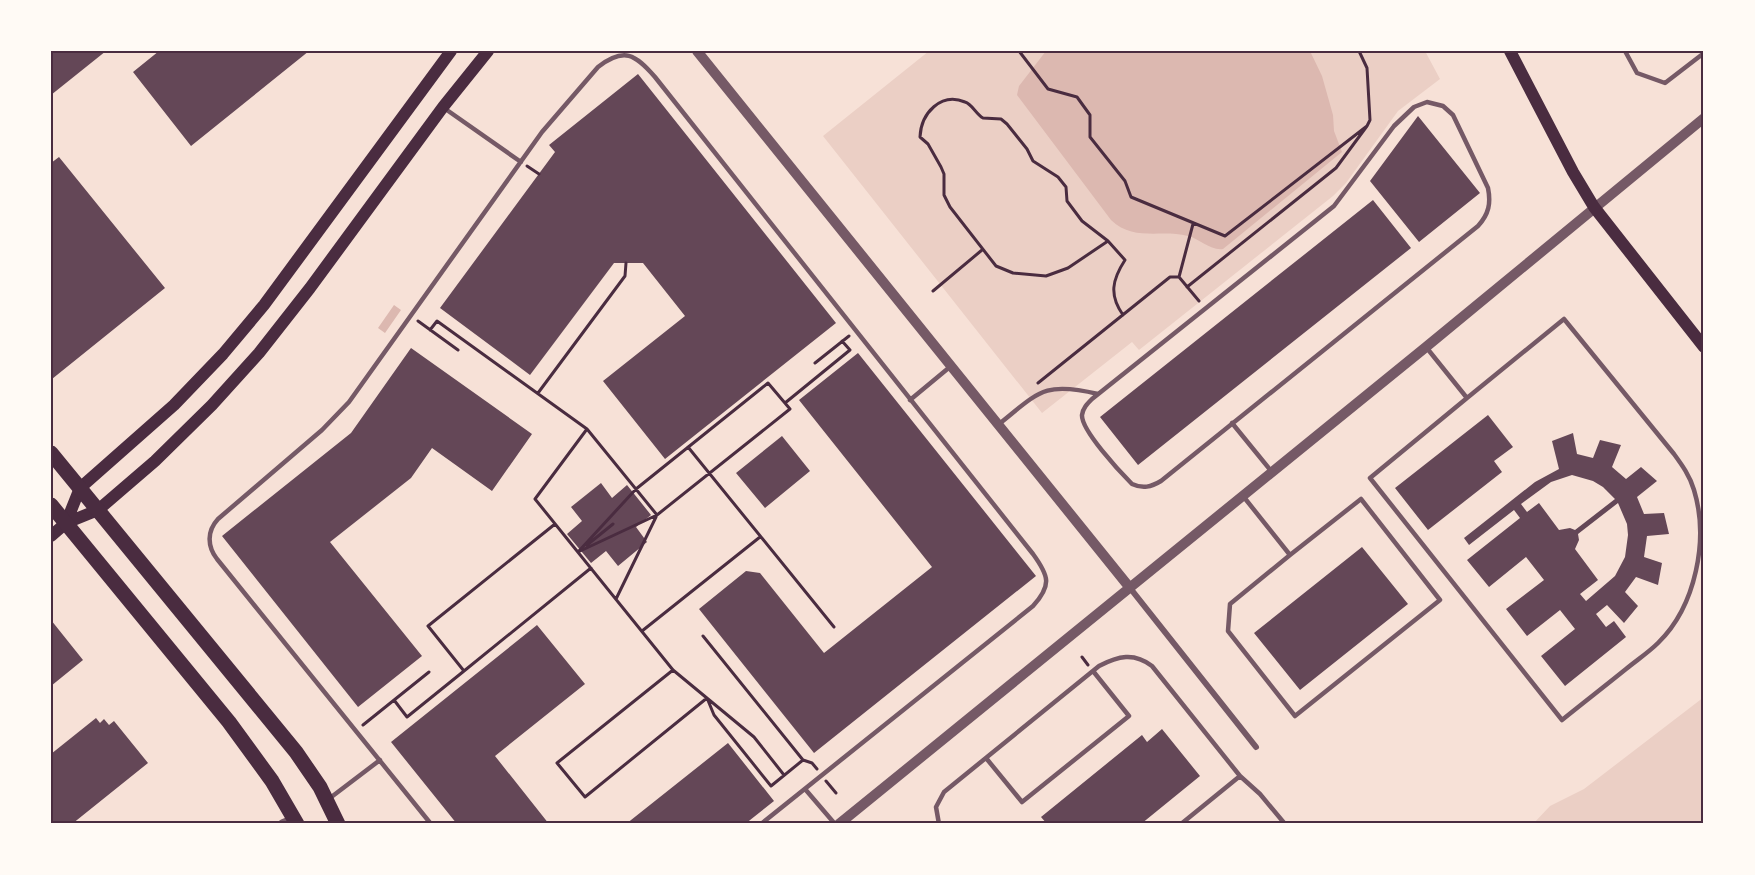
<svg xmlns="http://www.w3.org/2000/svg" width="1755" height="875" font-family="'Exo 2',sans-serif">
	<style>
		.green { fill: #ebcfc5 }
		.water { fill: #dcb8b0 }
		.building { fill: #644757; fill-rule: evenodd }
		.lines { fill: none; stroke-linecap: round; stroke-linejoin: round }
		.path { stroke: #4a2c40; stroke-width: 3 }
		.service { stroke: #755966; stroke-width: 4.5 }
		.minor { stroke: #755966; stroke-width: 6 }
		.tertiary { stroke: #755966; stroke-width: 10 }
		.secondary { stroke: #4a2c40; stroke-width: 12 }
		.primary { stroke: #4a2c40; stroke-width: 15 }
		.neatline { fill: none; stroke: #4a2c40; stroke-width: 2 }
	</style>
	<rect width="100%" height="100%" fill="#f7e1d7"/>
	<path class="green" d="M 929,51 L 1425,51 L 1440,79 L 1398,111 L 1346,183 L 1333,196 L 1139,350 L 1132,342 L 1042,413 L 823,136 Z
		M 1704,697 L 1704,821 L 1700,824 L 1533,824 L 1550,806 L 1584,789 Z"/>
	<path class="water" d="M 1046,51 L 1310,51 L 1322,76 L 1333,115 L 1334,131 L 1342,152 L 1223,249 C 1211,251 1200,239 1188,236 C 1161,229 1134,242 1111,220 L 1017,95 L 1019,86 Z
		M 394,305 L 401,310 L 385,333 L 378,328 Z"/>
	<path class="building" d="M 51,51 L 106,51 L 51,95 Z
		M 159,51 L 309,51 L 191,146 L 133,72 Z
		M 638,74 L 836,323 L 665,459 L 603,381 L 685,316 L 643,263 L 614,263 L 530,375 L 440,308 L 555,152 L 549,145 Z
		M 1418,116 L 1480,193 L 1419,242 L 1370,181 Z
		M 59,157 L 165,288 L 52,379 L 51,163 Z
		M 1373,200 L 1411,248 L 1138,465 L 1100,417 Z
		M 411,348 L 532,434 L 492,491 L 432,448 L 411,478 L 330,542 L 422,656 L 358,707 L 222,536 L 351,433 Z
		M 858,353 L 1036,576 L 814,753 L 699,609 L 746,571 L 760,573 L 824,653 L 932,567 L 799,400 Z
		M 1488,415 L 1513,447 L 1494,461 L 1502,472 L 1428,530 L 1395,488 Z
		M 1573,433 L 1577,454 L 1593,458 L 1600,440 L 1621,445 L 1612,467 L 1626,479 L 1641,467 L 1657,481 L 1637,497 L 1644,514 L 1664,513 L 1669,534 L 1647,536 L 1644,557 L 1662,563 L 1658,585 L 1636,577 L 1625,592 L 1638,606 L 1624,623 L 1607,605 L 1596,614 L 1606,627 L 1614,621 L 1626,637 L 1565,686 L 1541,656 L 1575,629 L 1560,610 L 1527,636 L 1506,609 L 1544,580 L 1526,557 L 1489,587 L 1467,560 L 1520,518 L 1514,510 L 1469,545 L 1464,538 L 1535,482 L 1559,469 L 1552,441 ZM 1572,475 L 1593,481 L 1603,487 L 1615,499 L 1575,530 L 1570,528 L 1559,530 L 1539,503 L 1527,512 L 1521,504 L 1551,482 ZM 1618,503 L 1627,524 L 1628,535 L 1625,557 L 1615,576 L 1586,601 L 1580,594 L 1598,580 L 1575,549 L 1579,540 L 1578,534 Z
		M 782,436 L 810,471 L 765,508 L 736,473 Z
		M 601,483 L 612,498 L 627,485 L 651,515 L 636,527 L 647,542 L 618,566 L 606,551 L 591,563 L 567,534 L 582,521 L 571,507 Z
		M 1362,547 L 1408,604 L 1300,690 L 1254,633 Z
		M 51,620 L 83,660 L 51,686 Z
		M 537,625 L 585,684 L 495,756 L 549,824 L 457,824 L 391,742 Z
		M 96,718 L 100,723 L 104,719 L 109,725 L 114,721 L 148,763 L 72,824 L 51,824 L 51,754 Z
		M 1162,729 L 1200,776 L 1141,824 L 1047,824 L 1041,817 L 1142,735 L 1147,742 Z
		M 728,743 L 774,801 L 745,824 L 626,824 Z"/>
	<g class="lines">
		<path class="path" d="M 1019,51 L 1048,89 L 1077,97 L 1090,115 L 1090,137 L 1125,181 L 1131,197 L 1225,236 L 1367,126
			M 527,166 L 539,174
			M 1108,241 L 1068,268 L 1046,276 L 1013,273 L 996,266 L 950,207 L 944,195 L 944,174 L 941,167 L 928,144 L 920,137 C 921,113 941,92 965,102 C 972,104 976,114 983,118 L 1001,119 L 1007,124 L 1027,149 L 1033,161 L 1058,177 L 1066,187 L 1067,201 L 1082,221 L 1108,241 L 1125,260 C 1112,280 1109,295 1123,315
			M 1179,277 L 1193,224
			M 1179,277 L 1199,301
			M 1187,287 L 1336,168 L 1367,126 L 1370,120 L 1367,68 L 1359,51
			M 933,291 L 982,250
			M 418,321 L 458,350
			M 430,330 L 437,321 L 587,429 L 657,515
			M 815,363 L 849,336
			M 768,383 L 790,409 L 657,515 L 578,552 L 636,489 Z
			M 1038,383 L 1170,277 L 1179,277
			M 538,393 L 625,276 L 626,263
			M 785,403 L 850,350 L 842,341
			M 587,429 L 535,499 L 673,670 L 754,737 L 784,775
			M 688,447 L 834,627
			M 555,524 L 428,626 L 464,671 L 591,568
			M 587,545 L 613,524
			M 616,599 L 656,517
			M 642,631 L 760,537
			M 703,636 L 803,760
			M 1082,657 L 1088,665
			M 673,670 L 557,763 L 585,797 L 707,698 L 714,715 L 771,786 L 803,760 L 812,763 L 817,769
			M 394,700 L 407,717 L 464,671
			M 363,725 L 429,672
			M 826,781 L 836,793"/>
		<path class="service" d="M 1625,51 L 1637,73 L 1665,83 L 1704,53
			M 1427,102 L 1443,106 L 1453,115 L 1488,188 C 1491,203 1489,214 1478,226 L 1161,481 C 1151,487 1143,489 1132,484 C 1120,472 1081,430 1082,415 C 1083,408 1087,404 1092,399 L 1334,206 L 1394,126 L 1414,107 Z
			M 444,108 L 521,162
			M 1426,347 L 1467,398 L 1370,478 L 1562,720 C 1583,703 1605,686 1626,669 C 1637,660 1649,652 1658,643 C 1696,606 1709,539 1694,490 C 1690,476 1682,465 1674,454 L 1564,319 L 1467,398
			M 910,400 L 951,366
			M 1232,423 L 1272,472
			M 999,424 C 1039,392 1044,381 1098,394
			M 1243,496 L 1290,555 L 1230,604 L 1228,631 L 1295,716 L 1440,600 L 1361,499 L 1290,555
			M 986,758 L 1022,802 L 1129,716 L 1093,671
			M 805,789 L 835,824
			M 330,798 L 380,760
			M 431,824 L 217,559 C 207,546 207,531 218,519 L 322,430 L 349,402 L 542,132 L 598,67 C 624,47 635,54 655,77 L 1033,554 C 1049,576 1052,585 1033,606 L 761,824
			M 939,824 L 936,807 L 944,792 L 1099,666 C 1118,656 1134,652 1152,666 L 1240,776 L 1260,794 L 1285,824
			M 1181,824 L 1240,776"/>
		<path class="minor" d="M 1130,588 L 1256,747"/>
		<path class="tertiary" d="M 697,51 L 1130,588
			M 283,824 L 295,819
			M 839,824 L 1426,347 L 1704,118"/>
		<path class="secondary" d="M 1510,51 L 1573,172 L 1594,207 L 1704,347
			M 66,523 L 80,488 L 174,405 L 223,354 L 264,305 L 451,51
			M 51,536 L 66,523 L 98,510 L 155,461 L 212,405 L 259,353 L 310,288 L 443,107 L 488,51"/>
		<path class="primary" d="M 51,453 L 296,752 L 320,787 L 338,824
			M 51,505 L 229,722 L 272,781 L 297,824"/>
	</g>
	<rect width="1755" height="875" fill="none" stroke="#fffaf5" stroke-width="105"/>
	<rect x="52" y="52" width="1650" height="770" class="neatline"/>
</svg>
